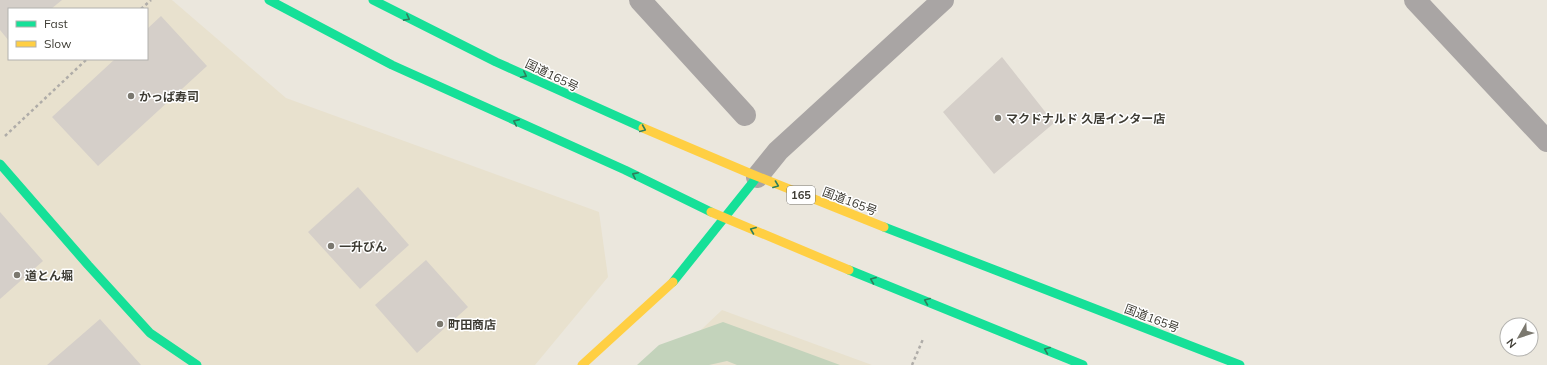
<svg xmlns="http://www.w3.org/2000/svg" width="1547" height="365" font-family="Mulish,'Noto Sans JP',sans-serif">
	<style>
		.built { fill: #e8e1ce; fill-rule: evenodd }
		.green { fill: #c3d3bb }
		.building { fill: #d5cfc9 }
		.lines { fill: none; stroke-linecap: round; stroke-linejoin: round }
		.path { stroke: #afaca8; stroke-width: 2.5; stroke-dasharray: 3 3; stroke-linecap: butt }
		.street { stroke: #a9a5a4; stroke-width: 22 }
		.fast { stroke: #16e098; stroke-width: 9 }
		.slow { stroke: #ffcf43; stroke-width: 9 }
		.oneway { stroke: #2e7e5c }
		.poi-dot { fill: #7b786f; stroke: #fff; stroke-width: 1.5 }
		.labels { text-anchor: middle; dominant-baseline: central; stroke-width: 3; stroke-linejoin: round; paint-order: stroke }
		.shield { fill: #fff; stroke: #787671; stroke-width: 1 }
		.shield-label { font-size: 11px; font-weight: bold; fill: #3e3c34 }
		.street-label { font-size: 12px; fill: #3e3c34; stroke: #fff }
		.poi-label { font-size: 12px; font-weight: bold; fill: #3e3c34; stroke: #fff; text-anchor: start }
	</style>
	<rect width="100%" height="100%" fill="#ebe7dd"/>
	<path class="built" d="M 0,0 L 172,0 L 286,98 L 599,212 L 608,277 L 535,365 L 0,365 ZM 9,9 L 147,9 L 147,59 L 9,59 Z
		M 722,310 L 872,365 L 664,365 Z"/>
	<path class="green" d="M 723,322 L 840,365 L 737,365 L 727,361 L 709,365 L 637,365 L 659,345 Z"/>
	<path class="building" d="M 0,0 L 62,0 L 51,9 L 9,9 L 9,41 L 0,30 Z
		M 161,16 L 207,66 L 98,166 L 52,117 L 115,59 L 147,59 L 147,29 Z
		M 1002,57 L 1054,123 L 994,174 L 943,112 Z
		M 358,187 L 409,245 L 360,289 L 308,232 Z
		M 0,212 L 43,261 L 0,299 Z
		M 426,260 L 468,307 L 417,353 L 375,305 Z
		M 100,319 L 141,365 L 47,365 Z"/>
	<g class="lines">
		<path class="path" d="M 141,9 L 151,0
			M 5,136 L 87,59
			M 912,365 L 923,339"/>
		<path class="street" d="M 640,0 L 745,115
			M 1415,0 L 1547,141
			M 757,177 L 778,151 L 943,0"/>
		<path class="fast" d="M 269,0 L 392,65 L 625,170 L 711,212
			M 373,0 L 496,62 L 643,128
			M 0,164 L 88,265 L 150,333 L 197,365
			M 884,227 L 1240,365
			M 849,270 L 1083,365
			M 673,282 L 757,177"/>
		<path class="slow" d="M 643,128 L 749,173 L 884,227
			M 711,212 L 849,270
			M 582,365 L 673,282"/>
	</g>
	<defs><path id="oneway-chevron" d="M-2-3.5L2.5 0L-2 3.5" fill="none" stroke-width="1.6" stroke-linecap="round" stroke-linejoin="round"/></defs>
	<g class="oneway">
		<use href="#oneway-chevron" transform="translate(407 18) rotate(28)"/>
		<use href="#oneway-chevron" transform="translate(524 75) rotate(26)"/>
		<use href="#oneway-chevron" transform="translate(516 122) rotate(-156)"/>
		<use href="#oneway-chevron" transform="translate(643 129) rotate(23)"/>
		<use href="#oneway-chevron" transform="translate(635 175) rotate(-154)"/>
		<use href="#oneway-chevron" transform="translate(776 185) rotate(21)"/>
		<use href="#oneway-chevron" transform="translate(753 230) rotate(-158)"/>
		<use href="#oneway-chevron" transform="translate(873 280) rotate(-158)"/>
		<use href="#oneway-chevron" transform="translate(927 301) rotate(-158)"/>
		<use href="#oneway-chevron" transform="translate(1047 350) rotate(-158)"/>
	</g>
	<g class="poi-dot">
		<circle cx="131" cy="96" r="4"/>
		<circle cx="998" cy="118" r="4"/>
		<circle cx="331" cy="246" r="4"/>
		<circle cx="17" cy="275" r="4"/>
		<circle cx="440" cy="324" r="4"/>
	</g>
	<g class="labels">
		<rect class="shield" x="787" y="186" width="28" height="18" rx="3"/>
		<g class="shield-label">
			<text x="801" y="195">165</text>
		</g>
		<g class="street-label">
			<text transform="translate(552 75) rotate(26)">国道165号</text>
			<text transform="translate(850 201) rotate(21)">国道165号</text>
			<text transform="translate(1152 318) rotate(21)">国道165号</text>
		</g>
		<g class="poi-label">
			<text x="139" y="96">かっぱ寿司</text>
			<text x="1006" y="118">マクドナルド 久居インター店</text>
			<text x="339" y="246">一升びん</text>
			<text x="25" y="275">道とん堀</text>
			<text x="448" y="324">町田商店</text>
		</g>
	</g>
	<rect x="8" y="8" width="140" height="52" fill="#ffffff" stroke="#b2b1ae"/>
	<rect x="16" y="21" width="20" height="6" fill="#16e098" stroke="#b2b1ae"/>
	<text x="44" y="28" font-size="12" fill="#3e3c34">Fast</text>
	<rect x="16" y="41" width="20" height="6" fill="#ffcf43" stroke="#b2b1ae"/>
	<text x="44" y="48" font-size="12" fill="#3e3c34">Slow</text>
	<g transform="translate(1519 337) rotate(231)"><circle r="19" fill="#ffffff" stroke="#b2b1ae"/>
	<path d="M0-3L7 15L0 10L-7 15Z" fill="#7b786f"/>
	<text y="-6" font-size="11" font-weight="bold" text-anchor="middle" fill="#3e3c34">N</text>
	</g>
</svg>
